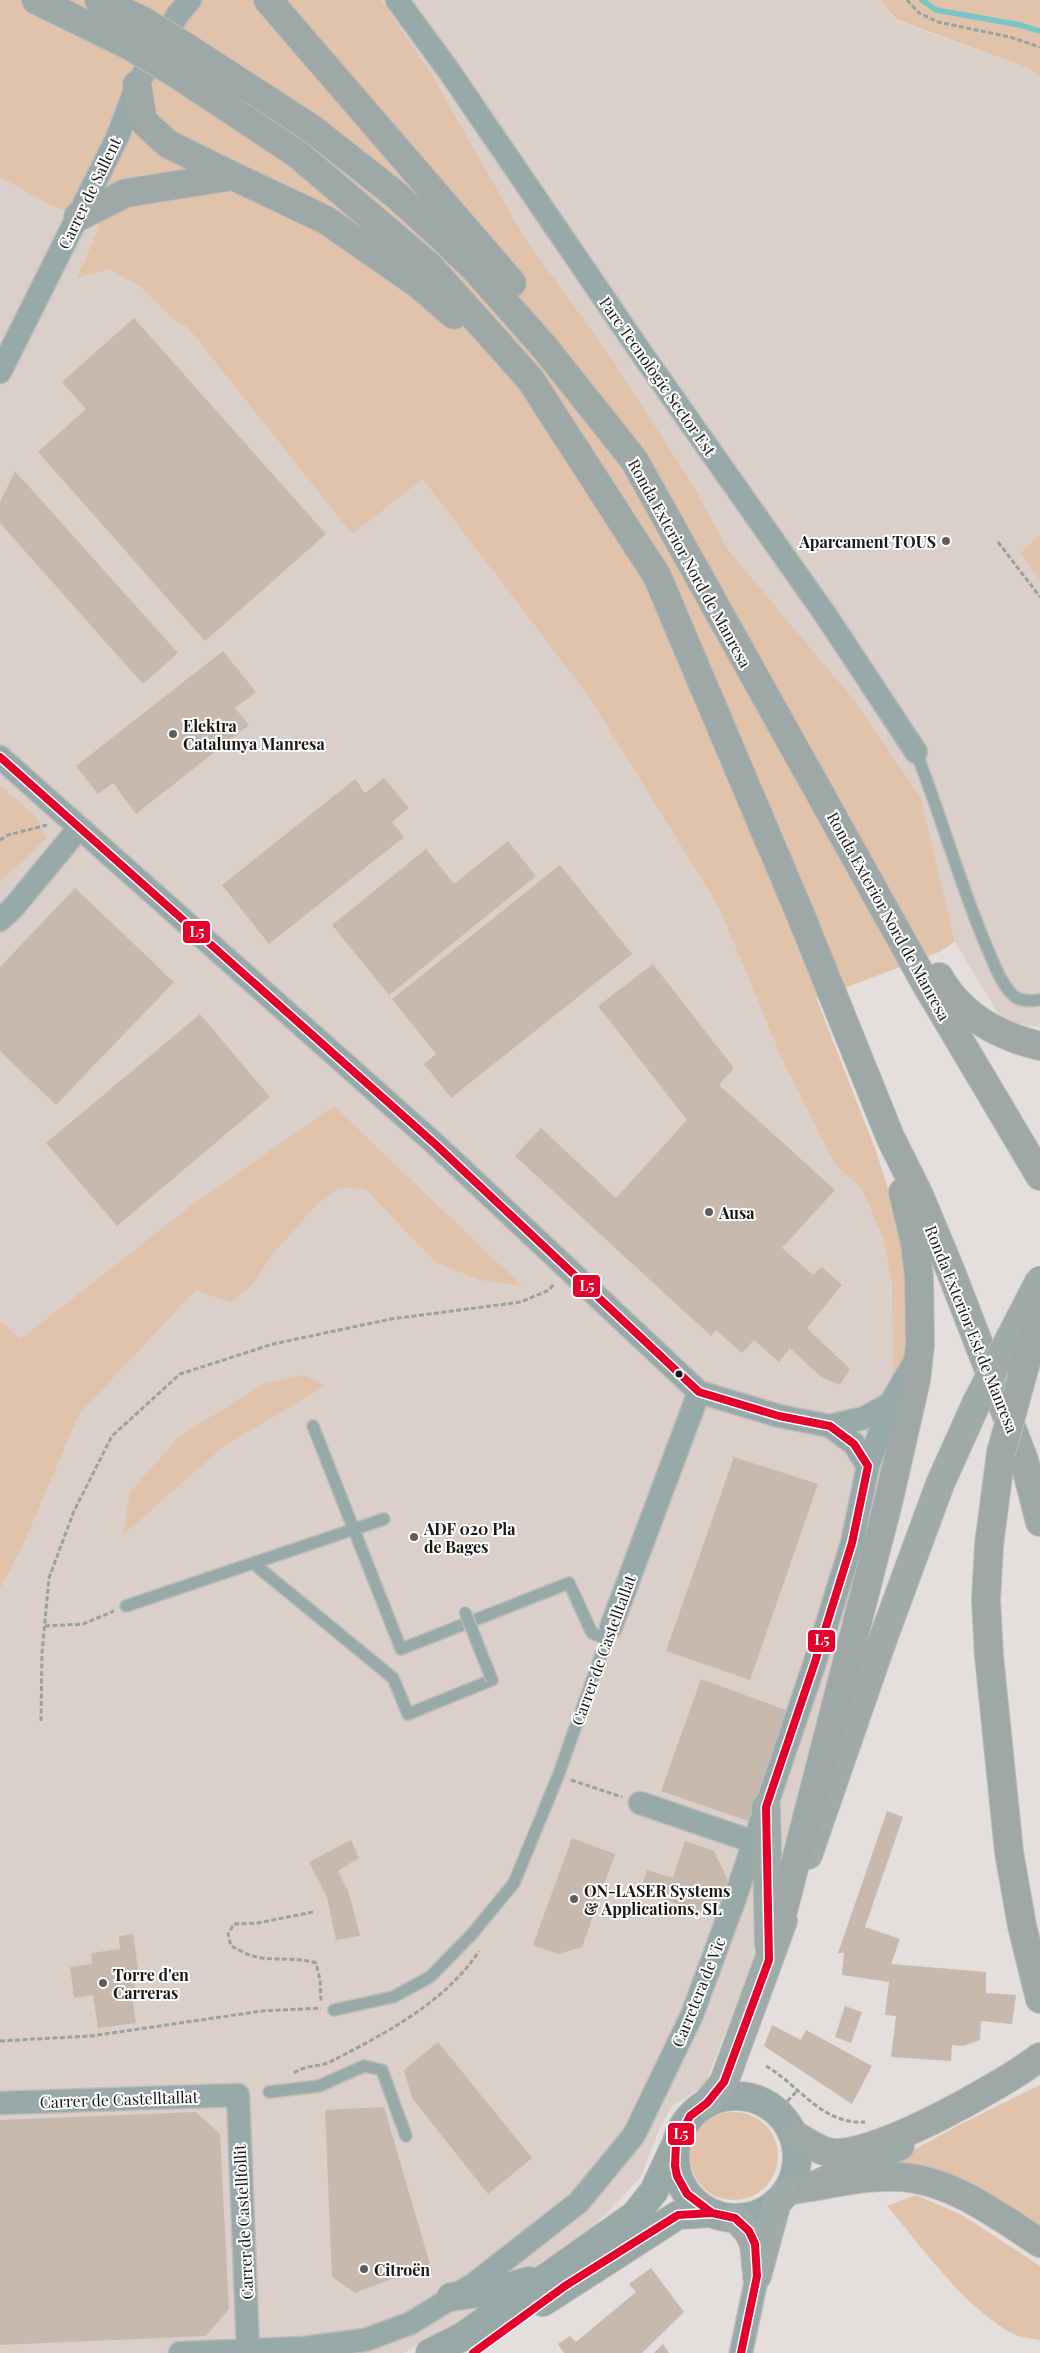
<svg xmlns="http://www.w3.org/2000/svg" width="1040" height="2353" font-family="'Playfair Display',serif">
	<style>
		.built { fill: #dad0c9 }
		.green { fill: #e1c2ab }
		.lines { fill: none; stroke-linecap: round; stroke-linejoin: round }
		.stream { stroke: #79c4c4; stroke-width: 5.5 }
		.building { fill: #c7b9ae }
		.lane-casing { stroke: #bfbbb9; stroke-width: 14 }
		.street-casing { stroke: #bfbbb9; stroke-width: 25 }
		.secondary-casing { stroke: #bfbbb9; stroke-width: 30 }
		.primary-casing { stroke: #bfbbb9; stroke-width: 30 }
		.highway-casing { stroke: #bfbbb9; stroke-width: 30 }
		.path { stroke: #98a2a0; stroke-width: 3; stroke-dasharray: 5 2.5; stroke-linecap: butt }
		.lane { stroke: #98a9a9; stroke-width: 11 }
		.street { stroke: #98a9a9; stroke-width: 22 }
		.secondary { stroke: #98a8a6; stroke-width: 28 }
		.primary { stroke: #9eaba9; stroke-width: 28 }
		.highway { stroke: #9ea8a7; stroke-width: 28 }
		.lane-bridge-casing { stroke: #bfbbb9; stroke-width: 14; stroke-linecap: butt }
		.primary-bridge-casing { stroke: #bfbbb9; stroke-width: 30; stroke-linecap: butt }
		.highway-bridge-casing { stroke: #bfbbb9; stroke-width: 30; stroke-linecap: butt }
		.lane-bridge { stroke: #98a9a9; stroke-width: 11 }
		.primary-bridge { stroke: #9eaba9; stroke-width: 28 }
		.highway-bridge { stroke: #9ea8a7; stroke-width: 28 }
		.bus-1-casing { stroke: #fff; stroke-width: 11 }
		.bus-1 { stroke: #e4002b; stroke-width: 8 }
		.poi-dot { fill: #605d5b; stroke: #fff; stroke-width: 2 }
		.bus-dot { fill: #191715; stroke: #fff; stroke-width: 2 }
		.labels { text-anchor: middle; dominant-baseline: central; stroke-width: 4; stroke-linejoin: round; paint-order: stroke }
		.street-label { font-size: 16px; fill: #191715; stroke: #fff }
		.poi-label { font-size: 16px; font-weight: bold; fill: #191715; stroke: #fff; text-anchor: start }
		.line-badge { stroke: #fff; stroke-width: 2 }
		.badge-label { font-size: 14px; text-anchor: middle; font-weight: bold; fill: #fff }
	</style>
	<rect width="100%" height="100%" fill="#e4dfdc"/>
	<path class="built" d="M 381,0 L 880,0 L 897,21 L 1030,69 L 1040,75 L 1040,535 L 1021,553 L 1040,580 L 1040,1027 L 1003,1022 L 955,942 L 921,798 L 856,702 L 729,551 L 694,487 L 611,357 L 524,237 L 431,73 Z
		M 0,177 L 46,203 L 205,195 L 763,861 L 876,1151 L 911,1289 L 904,1400 L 761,1945 L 704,2086 L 672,2106 L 658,2132 L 641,2177 L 584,2237 L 475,2313 L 404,2353 L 0,2353 Z"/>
	<path class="green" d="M 0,0 L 381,0 L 431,73 L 524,237 L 611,357 L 694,487 L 729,551 L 856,702 L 921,798 L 955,942 L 939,952 L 816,999 L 876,1151 L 898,1220 L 911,1289 L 909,1348 L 893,1372 L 892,1283 L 884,1241 L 863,1190 L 835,1164 L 783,1061 L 719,907 L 590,698 L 423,479 L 352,534 L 187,326 L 178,323 L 141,287 L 109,269 L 77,278 L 100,225 L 46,203 L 0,177 Z
		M 880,0 L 1040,0 L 1040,75 L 1030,69 L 897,20 Z
		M 1040,535 L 1040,580 L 1020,553 Z
		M 0,785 L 37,818 L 46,839 L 0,882 Z
		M 334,1106 L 522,1286 L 480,1280 L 437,1263 L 365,1189 L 339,1188 L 318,1203 L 272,1255 L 254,1283 L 231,1303 L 196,1290 L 79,1414 L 22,1547 L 0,1588 L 0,1321 L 21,1339 L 192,1205 Z
		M 304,1375 L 325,1386 L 224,1446 L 123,1535 L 130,1492 L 180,1436 L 263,1384 Z
		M 1040,2085 L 1040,2234 L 888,2164 L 959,2125 Z
		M690 2156a44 44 0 1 1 88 0a44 44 0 1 1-88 0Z
		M 916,2195 L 962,2215 L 1040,2266 L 1040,2340 C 1032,2338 1022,2338 1014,2334 C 967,2311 921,2246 887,2206 Z"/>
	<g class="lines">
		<path class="stream" d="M 922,0 L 936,10 L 1020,25 L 1040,31"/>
	</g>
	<path class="building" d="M 134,318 L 326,534 L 205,641 L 38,452 L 86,409 L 62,382 Z
		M 15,471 L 178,653 L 143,684 L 0,523 L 0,502 Z
		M 223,651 L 256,692 L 235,708 L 249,725 L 136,814 L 113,783 L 98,794 L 76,766 Z
		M 384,778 L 409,808 L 392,822 L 404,837 L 269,944 L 222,885 L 355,779 L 365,793 Z
		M 508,841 L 536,876 L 389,995 L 332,925 L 426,849 L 454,884 Z
		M 560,865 L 632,954 L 451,1098 L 424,1064 L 436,1054 L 392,999 Z
		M 75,888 L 174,982 L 56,1105 L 0,1051 L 0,967 Z
		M 653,964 L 734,1068 L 719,1085 L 835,1190 L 782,1248 L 813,1275 L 822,1267 L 842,1285 L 807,1328 L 850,1369 L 840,1385 L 821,1377 L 790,1348 L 779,1362 L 754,1340 L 742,1353 L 716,1330 L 711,1336 L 515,1156 L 541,1128 L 616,1198 L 687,1120 L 598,1006 Z
		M 200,1014 L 270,1097 L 117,1226 L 46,1143 Z
		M 734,1457 L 818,1484 L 750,1680 L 666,1651 Z
		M 701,1679 L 786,1710 L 751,1822 L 661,1791 Z
		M 887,1811 L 903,1817 L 865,1927 L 900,1939 L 891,1964 L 986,1972 L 986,1993 L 1016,1995 L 1012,2024 L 981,2021 L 980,2040 L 963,2046 L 952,2045 L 951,2061 L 891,2057 L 896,2016 L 885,2015 L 889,1982 L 842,1975 L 844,1953 L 838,1953 Z
		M 572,1838 L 615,1854 L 582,1947 L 558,1954 L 533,1945 Z
		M 351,1840 L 359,1858 L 338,1871 L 349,1893 L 360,1936 L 336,1940 L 327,1897 L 309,1862 Z
		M 685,1841 L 714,1851 L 728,1881 L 716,1916 L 640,1892 L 647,1870 L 673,1878 Z
		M 133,1934 L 139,1976 L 133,1977 L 135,1988 L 131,1989 L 136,2023 L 98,2028 L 93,1995 L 74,1998 L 70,1967 L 92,1964 L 91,1953 L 120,1949 L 119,1936 Z
		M 845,2006 L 862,2012 L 851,2043 L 835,2037 Z
		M 772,2025 L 801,2040 L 806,2030 L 872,2066 L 852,2104 L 764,2046 Z
		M 438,2042 L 532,2158 L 488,2194 L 412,2098 L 404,2070 Z
		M 384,2107 L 430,2264 L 355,2293 L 332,2277 L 325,2110 Z
		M 196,2112 L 220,2134 L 229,2309 L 206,2336 L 0,2345 L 0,2120 Z
		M 651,2268 L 684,2312 L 642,2353 L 564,2353 L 558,2344 L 570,2336 L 576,2342 L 636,2292 L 629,2284 Z
		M 663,2344 L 669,2353 L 654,2353 Z"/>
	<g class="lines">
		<defs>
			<path id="lane" d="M 916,752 C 942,818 960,885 988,950 C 995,966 1001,984 1014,996 C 1021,1002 1032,1001 1040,1000
				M 313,1426 L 401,1649 L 569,1583 L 592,1633 L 606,1639
				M 253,1563 L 393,1678 L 408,1714 L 492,1680
				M 126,1606 L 384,1519
				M 334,2010 L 393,1997 L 430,1977 L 472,1934 L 514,1883 L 558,1776 L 611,1627
				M 269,2092 L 319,2086 L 364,2066 L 382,2070 L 406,2136"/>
			<path id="street" d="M 397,0 L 449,71 L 642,354 L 827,617 L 916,752
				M 0,372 L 117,138 L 137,85 L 178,14 L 190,0
				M 0,757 L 435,1144 L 699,1392 L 779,1416 L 830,1426 L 864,1418 L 890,1404
				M 0,920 L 13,908 L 79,828
				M 830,1426 L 854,1444 L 868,1466
				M 611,1627 L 699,1392
				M 640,1803 L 754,1842
				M 0,2103 L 238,2095 L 248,2350
				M 180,2353 L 304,2348 L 365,2340 L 411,2323 L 474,2284 L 579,2202 L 634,2135 L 692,2015 L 734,1901 L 815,1662 L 852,1543 L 868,1466 L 890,1404 L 915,1361
				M 741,2353 L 757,2276"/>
			<path id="secondary" d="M675 2157a61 61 0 1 1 122 0a61 61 0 1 1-122 0Z
				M 451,2297 L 493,2291 L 529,2281
				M 543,2302 L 678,2215 L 712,2213
				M 430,2353 L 462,2337 L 635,2215 L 654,2191 L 674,2148"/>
			<path id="primary" d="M 766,1807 L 769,1945
				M 808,1855 L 880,1647 L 940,1484 L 976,1404
				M 707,2103 L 724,2082 L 783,1921
				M 787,2191 L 811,2187 L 900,2146
				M 735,2218 C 754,2235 755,2242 756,2267
				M 757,2276 L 777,2202"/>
			<path id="highway" d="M 36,0 L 130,46
				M 99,0 L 143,21
				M 268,0 L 512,283
				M 186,47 L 311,128 L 396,195 L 443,238 L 477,271 L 545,348 L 634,460 L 926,984 L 1040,1176
				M 172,71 L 296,153 L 429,266 L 530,379 L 657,576 L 801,916 L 891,1139 L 919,1195 L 949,1267 L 1024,1460 L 1040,1522
				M 137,85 L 143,121 L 168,144 L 233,176
				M 78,217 L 126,193 L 233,176 L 326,220 L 418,284 L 454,315
				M 939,977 C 961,1016 998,1036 1040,1046
				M 1001,1453 L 989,1545 L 986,1600 L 989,1656 L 1009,1852 L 1022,1926 L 1040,1999
				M 775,1942 L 889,1499 L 916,1380 L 920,1345 L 919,1278 L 915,1243 L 903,1192
				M 793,2134 C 806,2141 819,2152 834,2153 C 878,2156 1003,2085 1040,2057
				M 811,2187 C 840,2182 869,2175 899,2177 C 950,2179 999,2216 1040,2243"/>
		</defs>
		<use href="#lane" class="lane-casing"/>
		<use href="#street" class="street-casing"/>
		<use href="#secondary" class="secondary-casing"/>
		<use href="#primary" class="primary-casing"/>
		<use href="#highway" class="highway-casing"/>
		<path class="path" d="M 907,0 L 919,13 L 938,22 L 1010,37 L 1040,47
			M 998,542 L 1040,597
			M 0,840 L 8,835 L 47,825
			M 45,1626 L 83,1624 L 114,1611
			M 41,1721 L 42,1653 L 49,1578 L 74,1511 L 112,1436 L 180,1374 L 273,1344 L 391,1319 L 521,1302 L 549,1290 L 554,1284
			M 571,1780 L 622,1797
			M 313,1912 L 258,1923 L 234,1924 L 228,1934 L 231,1946 C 238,1949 245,1954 253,1956 C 274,1962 294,1956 316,1963 L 320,1980 L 321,2002
			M 0,2041 L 91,2036 L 262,2011 L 321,2008
			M 766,2066 C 799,2085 822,2125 865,2122
			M 294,2073 C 304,2065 318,2067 330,2062 C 384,2034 445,2003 479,1951
			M 777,2112 L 798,2090"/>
		<use href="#lane" class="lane"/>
		<use href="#street" class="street"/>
		<use href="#secondary" class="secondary"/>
		<use href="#primary" class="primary"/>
		<use href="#highway" class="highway"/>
		<defs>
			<path id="lane-bridge" d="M 465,1612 L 492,1680"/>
			<path id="primary-bridge" d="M 976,1404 L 1040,1280"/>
			<path id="highway-bridge" d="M 143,21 L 186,47
				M 130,46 L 172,71
				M 1001,1453 L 1032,1340 L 1040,1321"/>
		</defs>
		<use href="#lane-bridge" class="lane-bridge-casing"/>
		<use href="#primary-bridge" class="primary-bridge-casing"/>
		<use href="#highway-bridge" class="highway-bridge-casing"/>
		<use href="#lane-bridge" class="lane-bridge"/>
		<use href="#primary-bridge" class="primary-bridge"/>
		<use href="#highway-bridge" class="highway-bridge"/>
		<defs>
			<path id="bus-1" d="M 0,757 L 435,1144 L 699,1392 L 779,1416 L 830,1426 L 854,1444 L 868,1466 L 852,1543 L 815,1662 L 766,1807 L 769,1960 L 724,2082 L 707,2103 L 690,2116 L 676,2144 L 675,2166 L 677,2176 L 687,2194 L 712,2213 L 735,2218 L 749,2231 L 755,2244 L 757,2276 L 741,2353
				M 473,2353 L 565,2286 L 678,2215 L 712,2213 L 735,2218 L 740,2223"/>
		</defs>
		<use href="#bus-1" class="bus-1-casing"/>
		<use href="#bus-1" class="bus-1"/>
	</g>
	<g class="poi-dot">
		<circle cx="946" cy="541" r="5"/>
		<circle cx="173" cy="734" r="5"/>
		<circle cx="709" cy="1212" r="5"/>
		<circle cx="414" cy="1537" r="5"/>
		<circle cx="574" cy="1899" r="5"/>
		<circle cx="103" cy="1983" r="5"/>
		<circle cx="364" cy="2269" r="5"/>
	</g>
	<circle class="bus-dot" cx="679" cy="1374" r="4.5"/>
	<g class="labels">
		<g class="street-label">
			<text transform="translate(89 193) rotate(-64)">Carrer de Sallent</text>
			<text transform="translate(658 376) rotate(55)">Parc Tecnològic Sector Est</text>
			<text transform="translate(690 563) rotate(61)">Ronda Exterior Nord de Manresa</text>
			<text transform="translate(889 916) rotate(61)">Ronda Exterior Nord de Manresa</text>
			<text transform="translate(972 1329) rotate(68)">Ronda Exterior Est de Manresa</text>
			<text transform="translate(603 1650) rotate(-70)">Carrer de Castelltallat</text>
			<text transform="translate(698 1992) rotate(-68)">Carretera de Vic</text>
			<text transform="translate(119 2099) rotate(-2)">Carrer de Castelltallat</text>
			<text transform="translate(243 2222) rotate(-93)">Carrer de Castellfollit</text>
		</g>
		<g class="poi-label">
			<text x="936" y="541" text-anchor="end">Aparcament TOUS</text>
			<text x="183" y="725">Elektra<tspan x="183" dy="18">Catalunya Manresa</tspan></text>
			<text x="719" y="1212">Ausa</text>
			<text x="424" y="1528">ADF 020 Pla<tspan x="424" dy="18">de Bages</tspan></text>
			<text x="584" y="1890">ON-LASER Systems<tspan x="584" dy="18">&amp; Applications, SL</tspan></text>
			<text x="113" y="1974">Torre d'en<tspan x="113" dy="18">Carreras</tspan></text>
			<text x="374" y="2269">Citroën</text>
		</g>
	</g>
	<g class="line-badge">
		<rect x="182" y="920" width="29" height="24" rx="5" fill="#e4002b"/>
		<rect x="572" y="1274" width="29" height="24" rx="5" fill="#e4002b"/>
		<rect x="807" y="1629" width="29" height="24" rx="5" fill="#e4002b"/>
		<rect x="667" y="2122" width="28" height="24" rx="5" fill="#e4002b"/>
	</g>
	<g class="badge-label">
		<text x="197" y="937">L5</text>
		<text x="587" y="1291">L5</text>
		<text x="822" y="1645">L5</text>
		<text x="681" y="2139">L5</text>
	</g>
</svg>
